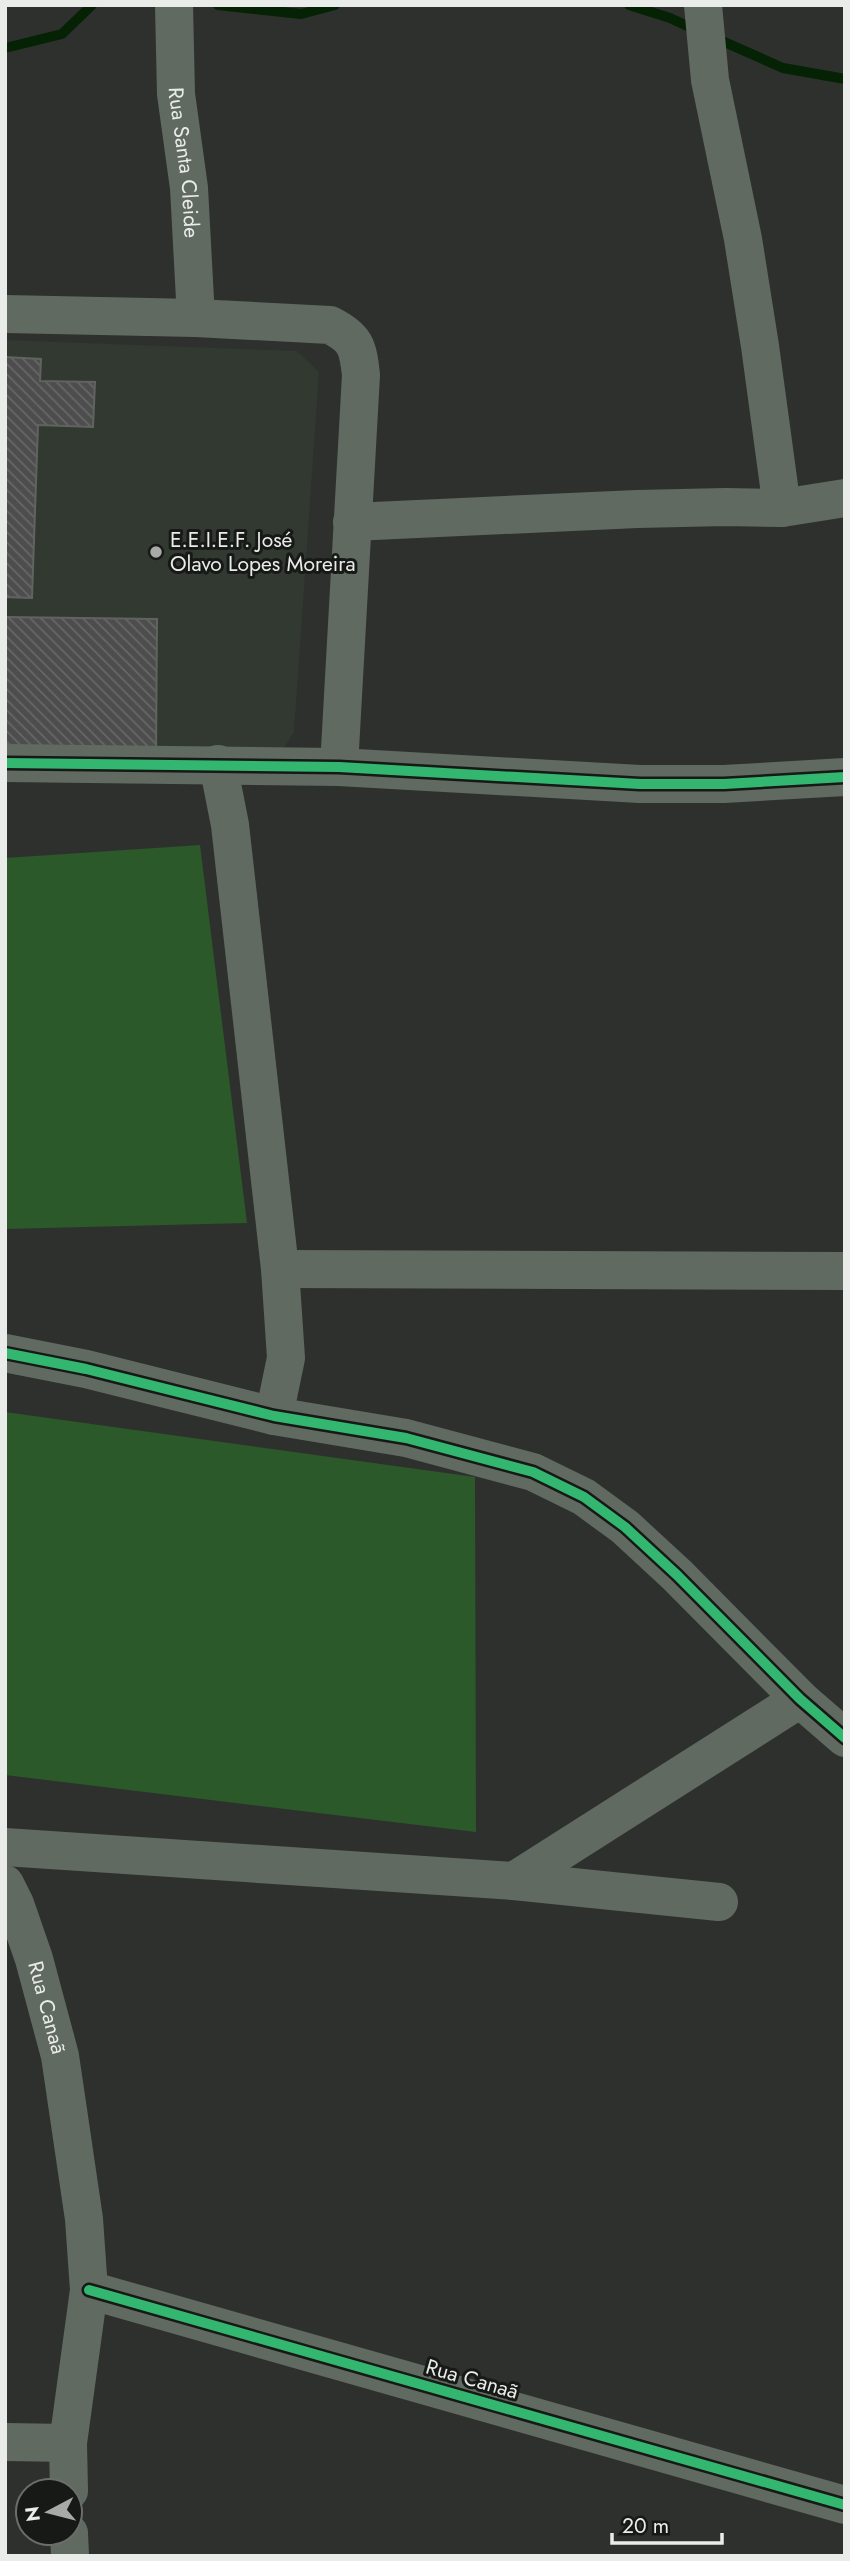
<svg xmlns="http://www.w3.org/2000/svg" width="850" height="2561" font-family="Jost,sans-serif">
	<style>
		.built { fill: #313931 }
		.green { fill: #2b5929 }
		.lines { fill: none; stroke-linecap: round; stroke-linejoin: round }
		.stream { stroke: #052205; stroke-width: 10 }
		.building { fill: url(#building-back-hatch); stroke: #616361; stroke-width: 2 }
		.minor { stroke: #616a60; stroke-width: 38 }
		.cycleway-casing { stroke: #171917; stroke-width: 15 }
		.cycleway { stroke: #33b770; stroke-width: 10 }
		.poi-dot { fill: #a8aaa8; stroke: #171917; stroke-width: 2.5 }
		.labels { text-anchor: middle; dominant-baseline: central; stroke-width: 6; stroke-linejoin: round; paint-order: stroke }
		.street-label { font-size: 21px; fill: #e9ece9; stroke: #171917 }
		.poi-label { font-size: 21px; fill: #e9ece9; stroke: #171917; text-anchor: start }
	</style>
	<defs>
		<pattern id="building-back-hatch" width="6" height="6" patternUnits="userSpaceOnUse" patternTransform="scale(1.75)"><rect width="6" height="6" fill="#4c4d4c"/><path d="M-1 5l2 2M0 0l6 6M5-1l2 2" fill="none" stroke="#666766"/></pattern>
	</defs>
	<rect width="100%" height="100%" fill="#2e302e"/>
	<path class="built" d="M 5,340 L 297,351 L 319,372 L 294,732 L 280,754 L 5,758 Z"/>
	<path class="green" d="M 200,845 L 247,1223 L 5,1229 L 5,858 Z
		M 5,1412 L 475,1477 L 476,1832 L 5,1775 Z"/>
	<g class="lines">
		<path class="stream" d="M 218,5 L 301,14 L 335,5
			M 629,5 L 670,18 L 698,31
			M 713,37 L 783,68 L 845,79
			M 5,48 L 62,34 L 92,5"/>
	</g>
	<path class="building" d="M 5,357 L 41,359 L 40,381 L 95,382 L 93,427 L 38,425 L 32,598 L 5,597 Z
		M 5,617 L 157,619 L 156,756 L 5,755 Z"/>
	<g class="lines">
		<g class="minor">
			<path id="s1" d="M 174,5 L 176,94 L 189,188 L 196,318"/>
			<path d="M 703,5 L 710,80 L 743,239 L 760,346 L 782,508"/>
			<path d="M 5,314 L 196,318 L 330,325 C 356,338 358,347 361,375 L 339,767"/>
			<path d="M 352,522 L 637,509 L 726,507 L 782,508 L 845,498"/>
			<path d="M 5,763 L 339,767 L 640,784 L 724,784 L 845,777"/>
			<path d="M 218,764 L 230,825 L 280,1269 L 286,1358 L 274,1416"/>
			<path d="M 280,1269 L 845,1271"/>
			<path d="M 5,1353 L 86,1369 L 274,1416 L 406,1438 L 533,1472 L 584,1497 L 625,1527 L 677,1575 L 800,1699 L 845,1738"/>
			<path d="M 5,1847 L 514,1881 L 719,1902"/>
			<path d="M 514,1881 L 800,1699"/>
			<path id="s2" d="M 5,1884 L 15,1904 L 34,1959 L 60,2056 L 84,2219 L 89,2290 L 68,2443 L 69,2491"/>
			<path d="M 89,2290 L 845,2505"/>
			<path d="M 5,2442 L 68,2443"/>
			<path d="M 69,2533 L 70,2556"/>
		</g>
		<defs>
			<path id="cycleway" d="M 5,763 L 339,767 L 640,784 L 724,784 L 845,777
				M 5,1353 L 86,1369 L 274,1416 L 406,1438 L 533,1472 L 584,1497 L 625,1527 L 677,1575 L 800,1699 L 845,1738
				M 89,2290 L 845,2505"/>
		</defs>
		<use href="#cycleway" class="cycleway-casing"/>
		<use href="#cycleway" class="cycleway"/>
	</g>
	<circle class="poi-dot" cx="156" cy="552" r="7"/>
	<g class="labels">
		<g class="street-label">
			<text stroke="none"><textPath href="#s1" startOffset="158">Rua Santa Cleide</textPath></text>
			<text stroke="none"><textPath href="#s2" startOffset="131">Rua Canaã</textPath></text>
			<text transform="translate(472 2379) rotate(16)">Rua Canaã</text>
		</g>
		<g class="poi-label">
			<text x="170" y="540">E.E.I.E.F. José<tspan x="170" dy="24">Olavo Lopes Moreira</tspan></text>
		</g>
	</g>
	<rect width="850" height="2561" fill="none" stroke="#e9ece9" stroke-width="14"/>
	<g transform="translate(49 2512) rotate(263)"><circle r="33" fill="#171917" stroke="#6b6d6b" stroke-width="2"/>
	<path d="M0-5L12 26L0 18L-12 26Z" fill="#a8aaa8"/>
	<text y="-10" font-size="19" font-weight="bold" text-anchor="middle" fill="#e9ece9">N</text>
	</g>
	<path d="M612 2533v10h110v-10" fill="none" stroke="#e9ece9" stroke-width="3.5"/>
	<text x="622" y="2533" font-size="21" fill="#e9ece9" stroke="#171917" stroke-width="5" paint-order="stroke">20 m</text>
</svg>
